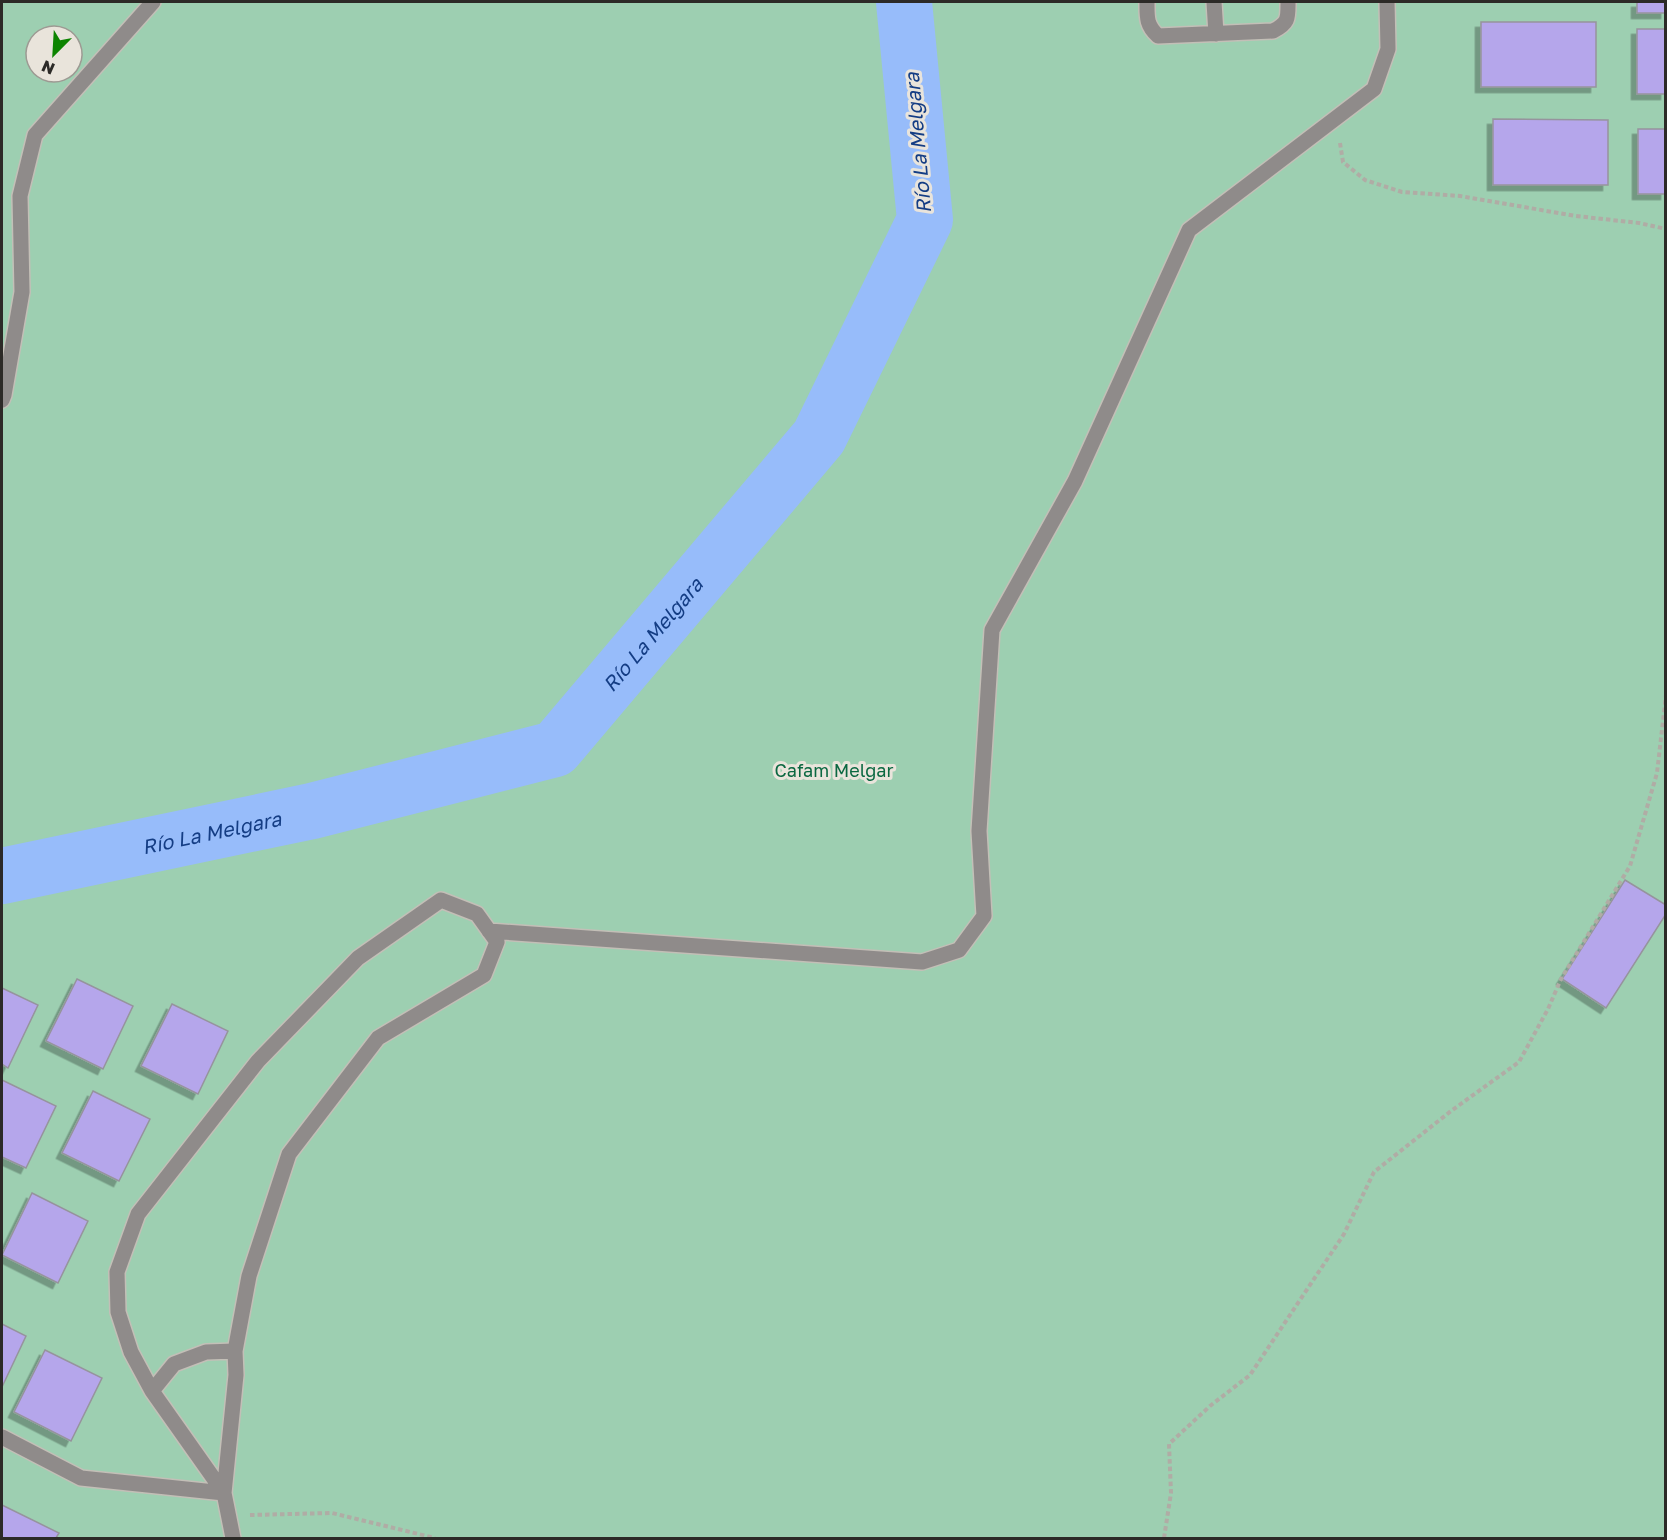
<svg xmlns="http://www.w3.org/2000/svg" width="1667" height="1540" font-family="'Golos Text',sans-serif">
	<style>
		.green { fill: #9dcfb1; fill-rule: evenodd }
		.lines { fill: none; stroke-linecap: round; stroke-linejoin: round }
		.river { stroke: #97bcfa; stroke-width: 56 }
		.building { fill: #b5a6eb; stroke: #96949d; stroke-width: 1.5; filter: url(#shadow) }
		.minor-casing { stroke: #c3bfb7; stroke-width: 18 }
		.path { stroke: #b0aca5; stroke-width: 4; stroke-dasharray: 4.5 3; stroke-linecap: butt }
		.minor { stroke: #8f8b8a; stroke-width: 15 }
		.labels { text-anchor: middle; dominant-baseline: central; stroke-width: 6; stroke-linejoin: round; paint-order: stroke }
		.park-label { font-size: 18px; fill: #0b6841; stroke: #e9e4db }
		.water-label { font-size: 20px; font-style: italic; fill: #143d84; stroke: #e9e4db }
	</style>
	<defs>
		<filter id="shadow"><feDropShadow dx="-5.5" dy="5.5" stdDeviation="0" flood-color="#0004"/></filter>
	</defs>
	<rect width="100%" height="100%" fill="#e9e4db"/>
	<path class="green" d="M 2,2 L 1665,2 L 1665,1538 L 2,1538 ZM 36,36 L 72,36 L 72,72 L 36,72 Z"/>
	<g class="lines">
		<path class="river" id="s1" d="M 2,876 L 312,811 L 555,749 L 819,437 L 925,220 L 904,2"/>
	</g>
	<path class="building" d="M 1637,2 L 1666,2 L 1666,13 L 1637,13 Z
		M 1481,22 L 1596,22 L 1596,87 L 1481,87 Z
		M 1637,29 L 1666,29 L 1666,94 L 1637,94 Z
		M 1493,119 L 1608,120 L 1608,185 L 1493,185 Z
		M 1638,129 L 1666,129 L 1666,194 L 1638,194 Z
		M 1625,880 L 1666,905 L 1666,914 L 1606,1008 L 1562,979 Z
		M 77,979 L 133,1006 L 103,1069 L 46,1041 Z
		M 2,988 L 38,1005 L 8,1068 L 2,1064 Z
		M 172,1004 L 228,1031 L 198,1094 L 141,1066 Z
		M 2,1080 L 56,1106 L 26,1168 L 2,1157 Z
		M 93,1091 L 150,1119 L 119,1181 L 62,1153 Z
		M 32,1193 L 88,1221 L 58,1283 L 2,1255 Z
		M 2,1324 L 26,1336 L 2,1387 Z
		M 45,1350 L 102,1378 L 71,1441 L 14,1412 Z
		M 2,1505 L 59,1533 L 56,1538 L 2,1538 Z"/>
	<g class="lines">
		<defs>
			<path id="minor" d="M 1147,2 C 1147,17 1146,25 1158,36 L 1273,31 C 1289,23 1288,18 1288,2
				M 1214,2 L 1216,34
				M 2,400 L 4,395 L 22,292 L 20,196 L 35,135 L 153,2
				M 489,931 L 922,962 L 959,950 L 984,916 L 979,831 L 992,630 L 1075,481 L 1189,230 L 1374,89 L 1388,49 L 1387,2
				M 152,1391 L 224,1493
				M 2,1437 L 81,1478 L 224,1493
				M 233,1538 L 224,1493 L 236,1375 L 235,1351 L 249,1276 L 289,1154 L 378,1038 L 484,975 L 497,942 L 477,914 L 441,900 L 358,958 L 258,1061 L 138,1214 L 117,1272 L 118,1312 L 131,1352 L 152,1391 L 174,1364 L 206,1352 L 235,1351"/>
		</defs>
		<use href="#minor" class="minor-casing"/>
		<path class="path" d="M 1340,143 L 1343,162 L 1365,180 L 1402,192 L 1460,196 L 1576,216 L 1639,223 L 1666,229
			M 250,1515 L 332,1513 L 435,1538
			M 1164,1538 L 1171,1493 L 1169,1444 L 1210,1406 L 1250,1375 L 1344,1234 L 1374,1172 L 1451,1111 L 1519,1062 L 1548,1009 L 1561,979 L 1630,866 L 1657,773 L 1666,695"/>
		<use href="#minor" class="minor"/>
	</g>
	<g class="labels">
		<g class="park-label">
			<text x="834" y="770">Cafam Melgar</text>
		</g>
		<g class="water-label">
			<text transform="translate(917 143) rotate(-95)">Río La Melgara</text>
			<text stroke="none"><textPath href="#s1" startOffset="718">Río La Melgara</textPath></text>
			<text stroke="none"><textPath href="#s1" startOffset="214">Río La Melgara</textPath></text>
		</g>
	</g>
	<rect width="1667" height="1540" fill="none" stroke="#2c2a27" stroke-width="6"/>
	<g transform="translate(54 54) rotate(204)"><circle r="28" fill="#e9e4db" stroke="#9d9a93" stroke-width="1.5"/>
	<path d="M0-4.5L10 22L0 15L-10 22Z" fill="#0c8400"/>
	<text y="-9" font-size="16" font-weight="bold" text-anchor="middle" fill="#2c2a27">N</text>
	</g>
</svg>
